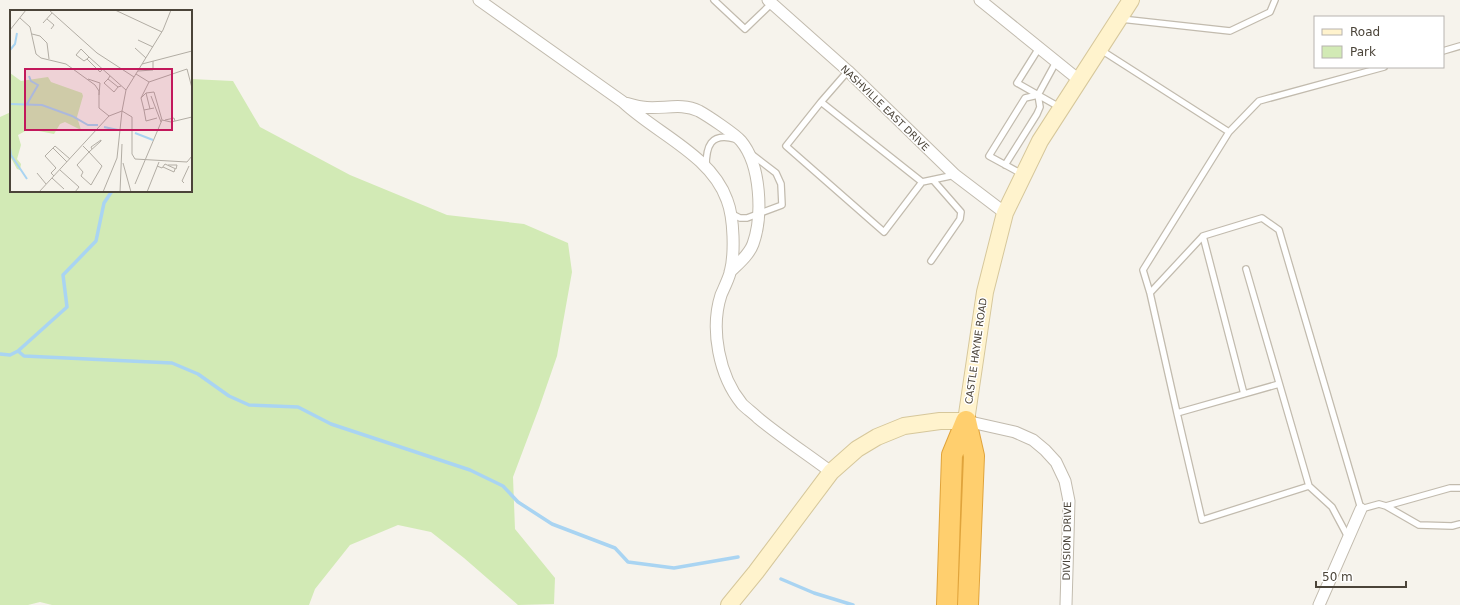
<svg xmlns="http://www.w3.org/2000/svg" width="1460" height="605" font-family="'DejaVu Sans',sans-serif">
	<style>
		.green { fill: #d2eab5 }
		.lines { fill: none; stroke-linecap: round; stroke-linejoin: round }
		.stream { stroke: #a9d4f2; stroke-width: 3.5 }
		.service-casing { stroke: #c2bbae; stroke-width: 8 }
		.minor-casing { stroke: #c2bbae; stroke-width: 13 }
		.secondary-casing { stroke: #d6c79b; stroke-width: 18 }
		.motorway-casing { stroke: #e0a43c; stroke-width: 22 }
		.service { stroke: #fff; stroke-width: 5.5 }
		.minor { stroke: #fff; stroke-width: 11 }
		.secondary { stroke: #fff3cd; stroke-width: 16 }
		.motorway { stroke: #ffcf6e; stroke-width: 20 }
		.labels { text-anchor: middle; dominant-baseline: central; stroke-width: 3; stroke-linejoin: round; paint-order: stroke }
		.street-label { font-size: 10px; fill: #4b4439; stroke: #fff }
		.inset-river { fill: none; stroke: #a9d4f2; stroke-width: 2 }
		.inset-road { fill: none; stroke: #b2ada4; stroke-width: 1 }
		.view { fill: #c2185b; fill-opacity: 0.15; stroke: #c2185b; stroke-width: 2 }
		.inset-edge { fill: none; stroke: #4b4439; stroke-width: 2 }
	</style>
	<rect width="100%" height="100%" fill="#f6f3ec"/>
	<path class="green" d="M 191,79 L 233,81 L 260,127 L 350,175 L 447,215 L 524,224 L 568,243 L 572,272 L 557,356 L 539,408 L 513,477 L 515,529 L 555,578 L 554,604 L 518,605 L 464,558 L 431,532 L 398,525 L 350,545 L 315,589 L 309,605 L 52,605 L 40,602 L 28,605 L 0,605 L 0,117 L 11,112 L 11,191 L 191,191 Z"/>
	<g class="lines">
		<path class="stream" d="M 18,351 L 24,356 L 172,363 L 198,374 L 229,396 L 249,405 L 298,407 L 331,424 L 470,470 L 503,486 L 518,502 L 552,524 L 615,548 L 628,562 L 674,568 L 738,557
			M 0,354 L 10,355 L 18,351 L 67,307 L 63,275 L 96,241 L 104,203 L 112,191
			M 781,579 L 814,593 L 853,605"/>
		<defs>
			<path id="service" d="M 714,0 L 745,29 L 772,3
				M 1121,19 L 1230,31 L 1270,12 L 1275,0
				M 1039,48 L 1017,83 L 1061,108
				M 1101,50 L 1229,132 L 1143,270 L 1150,293 L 1203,236 L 1262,218 L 1279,230 L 1361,509 L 1379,504 L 1386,506 L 1419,525 L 1452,526 L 1460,524
				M 1443,51 L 1460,46
				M 848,71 L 821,102 L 922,182 L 955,175
				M 821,102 L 786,146 L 884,232 L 922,182
				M 1229,132 L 1259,101 L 1384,67
				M 1005,165 L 1037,114 L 1040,107 L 1038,95 L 1056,62
				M 706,167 C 706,147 710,132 735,139
				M 1022,174 L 989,156 L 1025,98 L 1038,95
				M 730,213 L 740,218 L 747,218 L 782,205 L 781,184 L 776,173 L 750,153
				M 1203,236 L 1244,394
				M 931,261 L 960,219 L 961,212 L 933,180
				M 1246,269 L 1309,486 L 1332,507 L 1348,537
				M 1150,293 L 1177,413 L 1279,384
				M 1177,413 L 1202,520 L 1309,486
				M 1386,506 L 1450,488 L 1460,488"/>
			<path id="minor" d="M 479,0 L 623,102 C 657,134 711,155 727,200 C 734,218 735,254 730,273 C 728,280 724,288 721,295 C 710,329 719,376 742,404 C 747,409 753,413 758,418 C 781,437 807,454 831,472
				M 768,0 L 848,71 L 955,175 L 1005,213
				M 980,0 L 1079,80
				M 624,103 C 630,104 636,106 642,107 C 661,110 681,102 699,111 C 708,116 735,134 741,141 C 761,165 763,216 753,244 C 749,255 738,264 730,272
				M 966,421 L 1015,432 L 1033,440 L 1045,450 L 1056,462 L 1065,481 L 1069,501 L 1066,605
				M 1319,605 L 1361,509"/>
			<path id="secondary" d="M 729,605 L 756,572 L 831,472 L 857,449 L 877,437 L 904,426 L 940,421 L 966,421 L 985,292 L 1005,213 L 1040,141 L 1131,0"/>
			<path id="motorway" d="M 966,421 L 974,456 L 968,605
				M 947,605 L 952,455 L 966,421"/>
		</defs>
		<use href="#service" class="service-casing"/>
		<use href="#minor" class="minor-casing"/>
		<use href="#secondary" class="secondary-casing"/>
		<use href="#motorway" class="motorway-casing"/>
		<use href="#service" class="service"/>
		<use href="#minor" class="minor"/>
		<use href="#secondary" class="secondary"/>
		<use href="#motorway" class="motorway"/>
	</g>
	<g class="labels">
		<g class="street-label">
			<text transform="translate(885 108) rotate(44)">NASHVILLE EAST DRIVE</text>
			<text transform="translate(976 351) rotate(-82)">CASTLE HAYNE ROAD</text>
			<text transform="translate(1067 541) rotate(-89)">DIVISION DRIVE</text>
		</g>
	</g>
	<g transform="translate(10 10)">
		<rect width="182" height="182" fill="#f6f3ec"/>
		<path d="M 0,63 L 11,71 L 38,67 L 41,72 L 72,83 L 73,86 L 67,107 L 71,120 L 55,112 L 50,114 L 44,124 L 19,119 L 8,125 L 11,135 L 7,149 L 11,154 L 10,160 L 7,159 L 0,146 Z" fill="#d2eab5"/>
		<path class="inset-river" d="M 0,40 L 5,34 L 7,23M 0,94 L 32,95 L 62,106 L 78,115 L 88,115M 17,94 L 28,75 L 21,71 L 19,66M 94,117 L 108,120M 125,123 L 143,130M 0,138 L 1,145 L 17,169"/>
		<path class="inset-road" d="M 39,0 L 87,43 L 124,67M 105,0 L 152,22M 10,8 L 20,17 L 26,44 L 31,48 L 56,54 L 85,75 L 89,81 L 89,98 L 99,106M 37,9 L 44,15 L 41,19M 33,13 L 42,3M 0,20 L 16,0M 22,24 L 30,26 L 37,33 L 39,49M 128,30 L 143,37M 125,38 L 136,48M 79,47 L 116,80M 77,49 L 79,47 L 71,39 L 66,45 L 74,51 L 77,49 L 90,62 L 93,59M 132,54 L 182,41M 128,61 L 143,60 L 143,51M 126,64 L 139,72 L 131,88 L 136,83 L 144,82 L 152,110M 100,66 L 98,69 L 108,77 L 111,76M 78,69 L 90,73 L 89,85M 98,69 L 94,73 L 104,82 L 108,77M 139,72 L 177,59 L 182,78M 136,83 L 140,99M 141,86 L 151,112M 131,88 L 134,100 L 144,98M 134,100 L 136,111 L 147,108M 112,101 L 122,107 L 122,144 L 125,149 L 177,152 L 182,146M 152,110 L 161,112 L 182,107M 155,110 L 164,108 L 165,111M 73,136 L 79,142 L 91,131 L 91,130 L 81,137 L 82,139M 43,138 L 45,136 L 60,149M 79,142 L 92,156 L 81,175 L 71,166 L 73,162 L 67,155 ZM 113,153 L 121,182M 147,156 L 152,158 L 155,154 L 166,159 L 167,155 L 158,155M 153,157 L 164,162 L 165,159M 50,160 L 69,177 L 65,182M 27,163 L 36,174M 44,166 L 41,163 L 46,158 L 35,146 L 43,138 L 57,152M 42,168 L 54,179M 174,173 L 172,171 L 179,156M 125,174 L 152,110M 29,182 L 99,106 L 112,101 L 116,80 L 153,20 L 161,0M 93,182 L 107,148 L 112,101M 110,182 L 112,134M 137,182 L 149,152"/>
		<path class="view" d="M 15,59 L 162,59 L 162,120 L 15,120 Z"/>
		<rect width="182" height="182" class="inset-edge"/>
	</g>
	<rect x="1314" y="16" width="130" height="52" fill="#ffffff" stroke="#b7b4b0"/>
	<rect x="1322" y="29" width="20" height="6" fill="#fff3cd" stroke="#b7b4b0"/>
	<text x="1350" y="36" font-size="12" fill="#4b4439">Road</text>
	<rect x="1322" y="46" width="20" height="12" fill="#d2eab5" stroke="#b7b4b0"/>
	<text x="1350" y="56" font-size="12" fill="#4b4439">Park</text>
	<path d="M1316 581v6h90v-6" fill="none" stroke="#4b4439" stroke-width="2"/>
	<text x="1322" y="581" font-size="12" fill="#4b4439" stroke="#ffffff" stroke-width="3" paint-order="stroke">50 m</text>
</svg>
